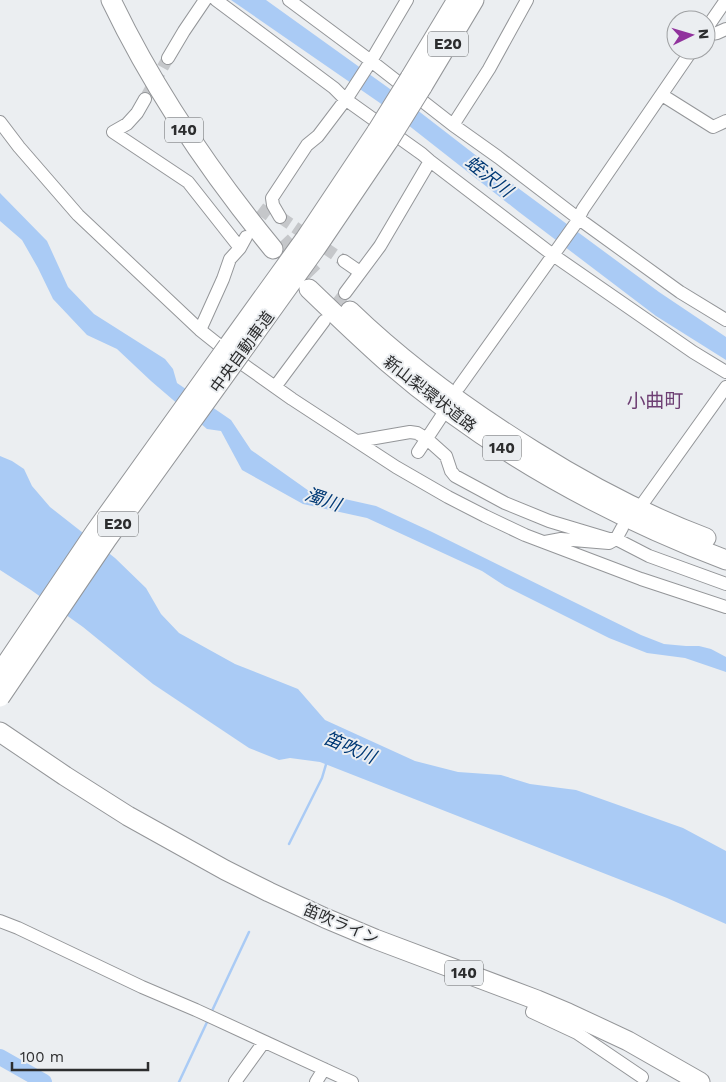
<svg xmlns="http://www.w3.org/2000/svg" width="726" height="1082" font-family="'Work Sans','Noto Sans JP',sans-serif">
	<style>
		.water { fill: #aacbf5 }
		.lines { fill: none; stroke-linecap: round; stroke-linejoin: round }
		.stream { stroke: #aacbf5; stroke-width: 2.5 }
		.river { stroke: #aacbf5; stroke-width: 16 }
		.minor-tunnel { stroke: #c5c7ca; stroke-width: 12; stroke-dasharray: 12 6; stroke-linecap: butt }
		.highway-tunnel { stroke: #c5c7ca; stroke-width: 19; stroke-dasharray: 19 9; stroke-linecap: butt }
		.minor-casing { stroke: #949699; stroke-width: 14 }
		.highway-casing { stroke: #949699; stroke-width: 21 }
		.minor { stroke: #fff; stroke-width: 12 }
		.highway { stroke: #fff; stroke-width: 19 }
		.highway-bridge-casing { stroke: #949699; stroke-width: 21; stroke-linecap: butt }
		.highway-bridge { stroke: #fff; stroke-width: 19 }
		.labels { text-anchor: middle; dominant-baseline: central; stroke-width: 4; stroke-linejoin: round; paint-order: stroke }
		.shield { fill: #ebeef1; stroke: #656768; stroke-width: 1 }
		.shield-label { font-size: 15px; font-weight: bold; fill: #2c2d2e }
		.street-label { font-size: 16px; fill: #2c2d2e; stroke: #ebeef1 }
		.water-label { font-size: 18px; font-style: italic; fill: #003975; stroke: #ebeef1 }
		.quarter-label { font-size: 19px; fill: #6d3e73; stroke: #ebeef1 }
	</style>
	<rect width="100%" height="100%" fill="#ebeef1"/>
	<path class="water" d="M 231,0 L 266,0 L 390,89 L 518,188 L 659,292 L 726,337 L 726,360 L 656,316 L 519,212 L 380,103 Z
		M 0,193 L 47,241 L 68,287 L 94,314 L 165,359 L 173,369 L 177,383 L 231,420 L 251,450 L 309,491 L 376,506 L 430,531 L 641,635 L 664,644 L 686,646 L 699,646 L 711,649 L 726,657 L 726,672 L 685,658 L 647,653 L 609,638 L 505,586 L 482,571 L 367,518 L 303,504 L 242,470 L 221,431 L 207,429 L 151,381 L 117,349 L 87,335 L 53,299 L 38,268 L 22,240 L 0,221 Z
		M 0,456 L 12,461 L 24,469 L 32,486 L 50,507 L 115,558 L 146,588 L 161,614 L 179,633 L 235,664 L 298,689 L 325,720 L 415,761 L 458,772 L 501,775 L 530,784 L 576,790 L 683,828 L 726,851 L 726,924 L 667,898 L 320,762 L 290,758 L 279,760 L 249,748 L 153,684 L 83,627 L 31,590 L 0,570 Z"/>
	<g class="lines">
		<path class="stream" d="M 289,844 L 322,778 L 327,761
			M 211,1013 L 249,932
			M 179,1082 L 208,1020"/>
		<path class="river" d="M 0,1057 L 44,1082"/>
		<path class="minor-tunnel" d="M 145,99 L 168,58
			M 280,217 L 344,261
			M 250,231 L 268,207
			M 327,317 L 345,293"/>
		<path class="highway-tunnel" d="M 281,241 L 318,280"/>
		<defs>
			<path id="minor" d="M 216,0 L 334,88 L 345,99 L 422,154 L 430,161 L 553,255 L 693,352 L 726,372
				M 289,0 L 371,61 L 453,125 L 498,157 L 579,219 L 680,292 L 726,320
				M 706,29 L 726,0
				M 706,35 L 717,33 L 726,29
				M 168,58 L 184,31 L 205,0
				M 662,95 L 713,127 L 726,121
				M 145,99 L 137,113 L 127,124 L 113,132 L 188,182 L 240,248
				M 0,122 L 19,147 L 78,215 L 200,330 L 244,365 L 292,399 L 396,467 L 448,497 L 485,516 L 525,535 L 641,579 L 726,607
				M 453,125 L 489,69 L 527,0
				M 280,217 L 273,205 L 272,198 L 307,145 L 318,136 L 349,95 L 371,61 L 407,0
				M 344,261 L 360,272
				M 345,293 L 380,246 L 430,161
				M 200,330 L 223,279 L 230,259 L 240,248 L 246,237
				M 275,387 L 324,321
				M 459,387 L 576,223 L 583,209 L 692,50
				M 358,441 L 410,432 L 417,433 L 427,439 L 446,456 L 451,471 L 455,476 L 505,503 L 549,521 L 609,539 L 616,539 L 649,556 L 726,584
				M 418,452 L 443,414
				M 643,503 L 726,387
				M 545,542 L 561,539 L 609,543 L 616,539 L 622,528
				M 0,921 L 18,928 L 142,987 L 196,1010 L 352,1082
				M 537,1000 L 532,1012 L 577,1033 L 642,1077
				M 235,1082 L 264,1042
				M 316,1082 L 324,1069"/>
			<path id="highway" d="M 111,0 C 154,90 210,172 273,249
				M 410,78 L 457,0
				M 422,87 L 474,0
				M 309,289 C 335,314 360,338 387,362 C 486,448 603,513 726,560
				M 350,311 C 405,364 468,410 534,451 C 588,485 645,515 706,538
				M 228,346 L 305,239 L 377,131
				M 240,354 L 316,248 L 389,140
				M 0,732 L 65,776 L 128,816 L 225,870 L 269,892 L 325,918 L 375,939 L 537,1000 L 568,1013 L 628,1041 L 700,1082"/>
		</defs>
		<use href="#minor" class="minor-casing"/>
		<use href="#highway" class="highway-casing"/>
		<use href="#minor" class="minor"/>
		<use href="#highway" class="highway"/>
		<defs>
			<path id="highway-bridge" d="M 377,131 L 410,78
				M 389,140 L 422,87
				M 0,673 L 95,532 L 228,346
				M 0,697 L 107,539 L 240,354"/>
		</defs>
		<use href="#highway-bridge" class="highway-bridge-casing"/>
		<use href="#highway-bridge" class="highway-bridge"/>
	</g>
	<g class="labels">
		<g class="shield">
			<rect x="428" y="31.5" width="40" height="25" rx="4"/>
			<rect x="165" y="117.5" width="38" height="25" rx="4"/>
			<rect x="483" y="435.5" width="38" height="25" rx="4"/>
			<rect x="98" y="511.5" width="40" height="25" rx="4"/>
			<rect x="445" y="960.5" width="38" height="25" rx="4"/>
		</g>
		<g class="shield-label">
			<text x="448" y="44">E20</text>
			<text x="184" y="130">140</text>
			<text x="502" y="448">140</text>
			<text x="118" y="524">E20</text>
			<text x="464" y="973">140</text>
		</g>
		<g class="street-label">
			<text transform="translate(242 352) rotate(-54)">中央自動車道</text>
			<text transform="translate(430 394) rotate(38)">新山梨環状道路</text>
			<text transform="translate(341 924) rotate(23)">笛吹ライン</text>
		</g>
		<g class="water-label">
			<text transform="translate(489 176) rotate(38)">蛭沢川</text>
			<text transform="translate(323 499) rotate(19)">濁川</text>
			<text transform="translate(350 747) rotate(23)">笛吹川</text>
		</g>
		<g class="quarter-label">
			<text x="655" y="400">小曲町</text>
		</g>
	</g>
	<g transform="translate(691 35) rotate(85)"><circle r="24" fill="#ebeef1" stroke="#9fa1a3"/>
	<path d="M0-4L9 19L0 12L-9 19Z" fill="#91339d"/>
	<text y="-8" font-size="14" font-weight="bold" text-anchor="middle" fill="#2c2d2e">N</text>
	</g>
	<path d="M12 1062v8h136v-8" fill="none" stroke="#2c2d2e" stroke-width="2.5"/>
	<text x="20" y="1062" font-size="15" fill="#2c2d2e" stroke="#ebeef1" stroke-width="4" paint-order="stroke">100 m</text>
</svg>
